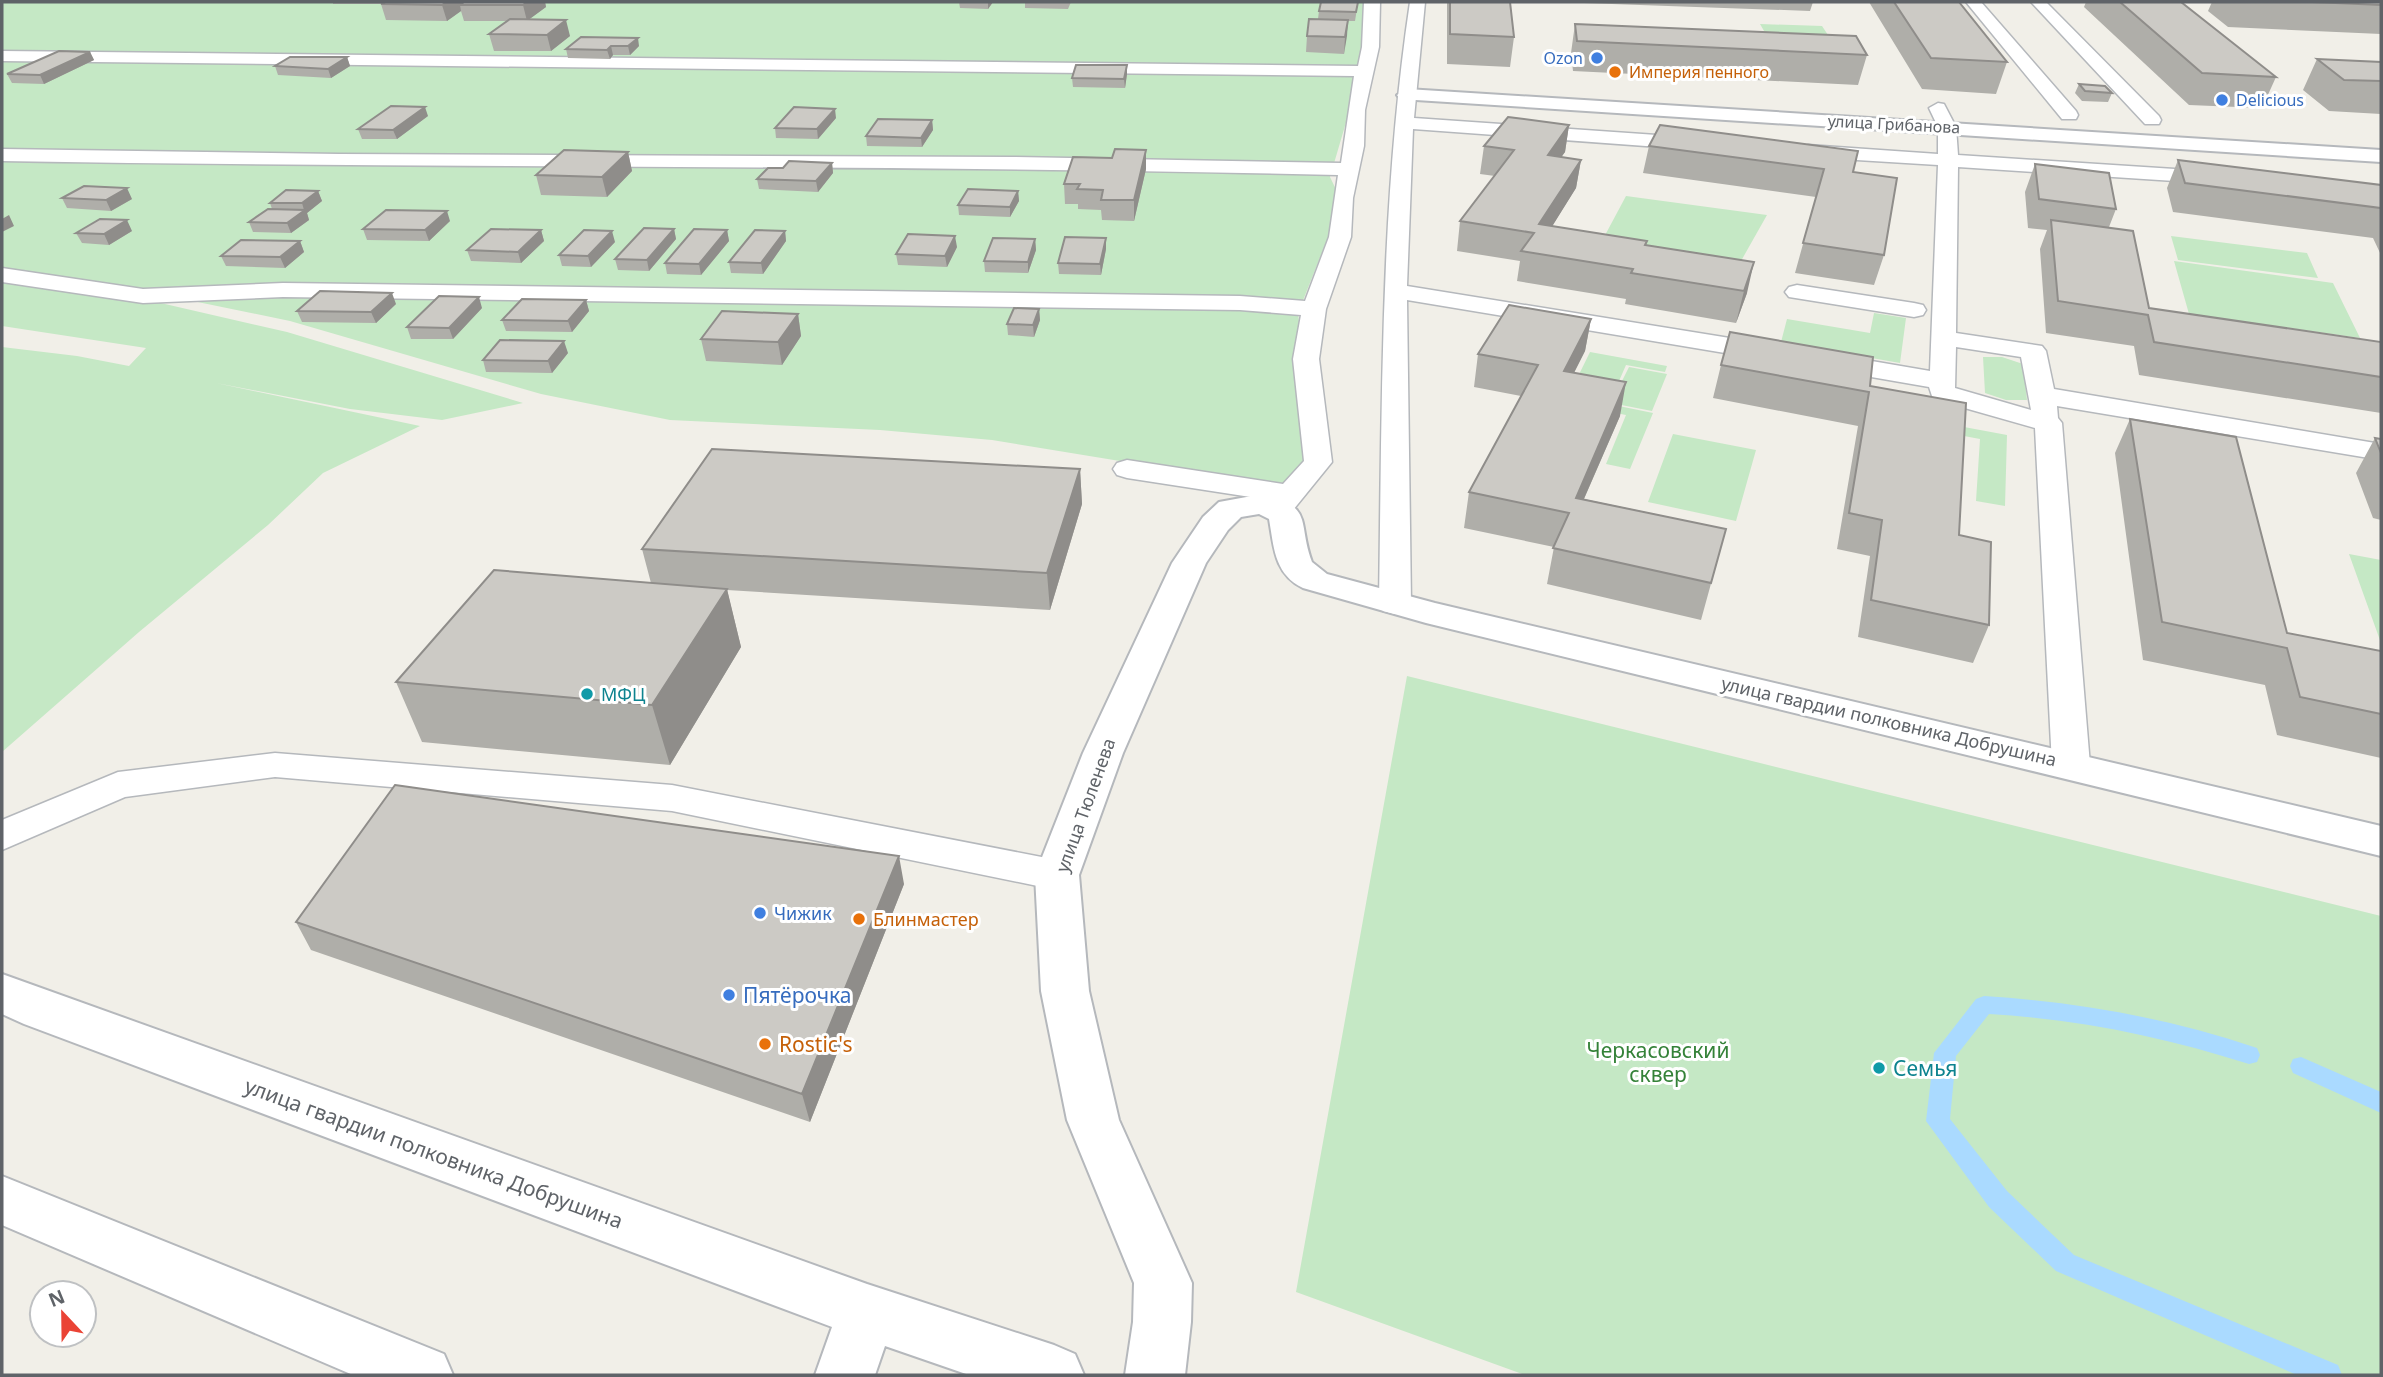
<svg xmlns="http://www.w3.org/2000/svg" width="2383" height="1377" font-family="'Noto Sans',sans-serif">
	<style>
		.green { fill: #c5e8c5 }
		.lines { fill: none; stroke-linecap: round; stroke-linejoin: round }
		.stream { fill: #aadaff; fill-rule: evenodd }
		.lane-casing { stroke: #b5b8bc; stroke-width: 3 }
		.street-casing { stroke: #b5b8bc; stroke-width: 4 }
		.lane { fill: #fff; fill-rule: evenodd }
		.street { fill: #fff; fill-rule: evenodd }
		.wall { fill: #afaea9 }
		.shaded-wall { fill: #8f8d8a }
		.building { fill: #cccac5; stroke: #8f8d8a; stroke-width: 2 }
		.shop-dot { fill: #3f7fe0; stroke: #fff; stroke-width: 2.5 }
		.food-dot { fill: #e8710a; stroke: #fff; stroke-width: 2.5 }
		.culture-dot { fill: #0f9aa8; stroke: #fff; stroke-width: 2.5 }
		.labels { text-anchor: middle; dominant-baseline: central; stroke-width: 6; stroke-linejoin: round; paint-order: stroke }
		.far-shop-label { font-size: 16px; fill: #366cbe; stroke: #fff; text-anchor: end }
		.far-food-label { font-size: 16px; fill: #c56008; stroke: #fff; text-anchor: start }
		.far-street-label { font-size: 16px; fill: #5f6368; stroke: #fff }
		.culture-label { font-size: 18px; fill: #0d838f; stroke: #fff; text-anchor: start }
		.street-label { font-size: 18px; fill: #5f6368; stroke: #fff }
		.shop-label { font-size: 18px; fill: #366cbe; stroke: #fff; text-anchor: start }
		.food-label { font-size: 18px; fill: #c56008; stroke: #fff; text-anchor: start }
		.near-shop-label { font-size: 21px; fill: #366cbe; stroke: #fff; text-anchor: start }
		.near-food-label { font-size: 21px; fill: #c56008; stroke: #fff; text-anchor: start }
		.near-park-label { font-size: 21px; fill: #348238; stroke: #fff }
		.near-culture-label { font-size: 21px; fill: #0d838f; stroke: #fff; text-anchor: start }
		.near-street-label { font-size: 21px; fill: #5f6368; stroke: #fff }
	</style>
	<rect width="100%" height="100%" fill="#f1efe8"/>
	<path class="green" d="M 2,2 L 1365,2 L 1362,58 L 1360,65 L 1354,70 L 1354,95 L 1330,177 L 1342,202 L 1298,313 L 1316,471 L 1306,484 L 1236,480 L 992,440 L 880,430 L 670,420 L 541,394 L 290,321 L 144,291 L 2,270 Z
		M 1760,24 L 1822,26 L 1830,38 L 1767,36 Z
		M 1626,196 L 1767,215 L 1741,261 L 1603,239 Z
		M 2171,236 L 2307,253 L 2318,278 L 2178,260 Z
		M 2174,261 L 2333,283 L 2360,338 L 2189,314 Z
		M 2,278 L 139,298 L 287,332 L 523,403 L 442,420 L 350,409 L 216,383 L 420,426 L 323,473 L 268,525 L 139,632 L 2,752 L 2,347 L 77,356 L 129,366 L 146,348 L 2,326 Z
		M 1874,313 L 1906,318 L 1900,363 L 1781,342 L 1787,319 L 1870,333 Z
		M 1590,352 L 1667,366 L 1665,372 L 1626,365 L 1609,404 L 1653,413 L 1630,469 L 1606,464 L 1626,415 L 1565,403 Z
		M 1983,357 L 2002,357 L 2023,364 L 2027,400 L 2006,400 L 1985,393 Z
		M 1629,367 L 1667,374 L 1652,411 L 1611,403 Z
		M 1905,416 L 2007,435 L 2005,506 L 1976,501 L 1980,439 L 1878,420 Z
		M 1673,434 L 1756,450 L 1736,521 L 1648,502 Z
		M 2349,554 L 2381,560 L 2381,643 Z
		M 1407,676 L 2381,916 L 2381,1375 L 1525,1375 L 1296,1292 Z"/>
	<g class="lines">
		<path class="stream" d="M 1984,996 C 2077,1002 2169,1018 2257,1048 L 2260,1055 L 2257,1062 L 2249,1064 C 2165,1037 2078,1019 1989,1014 L 1956,1056 L 1950,1119 L 2007,1191 L 2074,1255 L 2338,1365 L 2342,1375 L 2297,1375 L 2056,1271 L 1989,1207 L 1926,1121 L 1934,1053 L 1976,999 Z
			M 2301,1057 L 2381,1092 L 2381,1113 L 2293,1073 L 2290,1066 L 2293,1059 Z"/>
		<defs>
			<path id="lane" d="M 1364,2 L 1380,2 L 1379,47 L 1365,110 L 1364,146 L 1353,198 L 1351,237 L 1326,309 L 1319,359 L 1332,462 L 1289,515 L 1278,518 L 1267,515 L 1263,509 L 1270,500 L 1127,478 L 1117,475 L 1113,469 L 1117,463 L 1127,460 L 1283,484 L 1304,461 L 1293,359 L 1301,315 L 1240,310 L 283,297 L 143,303 L 2,282 L 2,268 L 143,289 L 283,283 L 1240,296 L 1305,301 L 1329,237 L 1338,175 C 893,164 447,169 2,161 L 2,149 L 339,154 L 1012,157 L 1341,163 L 1354,76 L 2,61 L 2,51 L 1358,66 L 1362,47 Z
				M 1410,2 L 1425,2 L 1414,118 L 1700,138 L 1710,144 L 1700,150 L 1413,129 L 1407,286 L 1773,345 L 1782,348 L 1786,353 L 1782,358 L 1773,361 L 1407,300 L 1411,604 L 1407,611 L 1395,614 L 1383,611 L 1379,604 C 1382,403 1380,201 1410,2 Z
				M 1966,2 L 1981,2 L 2076,111 L 2078,115 L 2076,119 L 2062,119 Z
				M 2031,2 L 2046,2 L 2159,116 L 2161,120 L 2159,124 L 2145,124 Z
				M 1938,103 L 1944,104 L 1956,127 L 1958,155 L 2221,172 L 2228,174 L 2231,178 L 2228,182 L 2221,184 L 1958,167 L 1956,333 L 2042,346 L 2046,351 L 2054,389 L 2381,444 L 2381,460 L 2057,406 L 2058,418 L 2062,423 L 2090,765 L 2084,774 L 2071,777 L 2058,774 L 2052,765 L 2035,428 L 1933,399 L 1929,387 L 1825,369 L 1816,366 L 1812,361 L 1816,356 L 1825,353 L 1930,371 L 1938,165 L 1808,157 L 1798,151 L 1808,145 L 1938,154 L 1938,127 L 1929,108 ZM 1956,347 L 2021,357 L 2031,410 L 1955,388 Z
				M 1797,285 L 1914,303 L 1923,305 L 1926,310 L 1923,315 L 1914,317 L 1789,297 L 1785,292 L 1789,287 Z
				M 275,753 L 672,785 L 1057,860 L 1071,865 L 1077,875 L 1071,885 L 1057,890 L 672,811 L 275,777 L 125,797 L 2,850 L 2,820 L 118,772 Z"/>
			<path id="street" d="M 1407,89 L 2381,150 L 2381,162 L 1400,99 L 1397,95 Z
				M 1263,494 C 1315,507 1297,522 1312,562 L 1327,574 L 1435,603 L 2381,826 L 2381,856 L 1426,623 L 1303,588 C 1274,574 1274,547 1269,519 L 1259,514 L 1241,517 L 1228,530 L 1206,563 L 1123,753 L 1079,875 L 1089,991 L 1119,1120 L 1192,1283 L 1191,1322 L 1185,1375 L 1125,1375 L 1133,1322 L 1134,1283 L 1067,1120 L 1041,991 L 1035,875 L 1083,753 L 1172,563 L 1203,517 L 1219,502 Z
				M 2,974 L 867,1284 L 1054,1345 L 1075,1354 L 1084,1375 L 969,1375 L 885,1346 L 875,1375 L 815,1375 L 832,1327 L 24,1024 L 2,1014 Z
				M 2,1176 L 444,1354 L 453,1375 L 353,1375 L 2,1225 Z"/>
		</defs>
		<use href="#lane" class="lane-casing"/>
		<use href="#street" class="street-casing"/>
		<use href="#lane" class="lane"/>
		<use href="#street" class="street"/>
	</g>
	<path class="wall" d="M 333,2 L 545,2 L 546,7 L 529,19 L 570,36 L 551,51 L 494,51 L 489,34 L 507,21 L 464,21 L 461,11 L 447,21 L 386,20 L 381,4 L 333,4 Z
		M 959,2 L 993,2 L 988,9 L 960,8 Z
		M 1025,2 L 1071,2 L 1068,9 L 1025,8 Z
		M 1358,2 L 1355,21 L 1348,21 L 1344,54 L 1306,52 L 1307,36 L 1318,19 L 1319,11 Z
		M 1447,2 L 1510,2 L 1514,37 L 1510,67 L 1447,64 Z
		M 1556,2 L 1813,2 L 1810,11 Z
		M 1869,2 L 1959,2 L 2007,62 L 1996,94 L 1922,89 Z
		M 2086,2 L 2181,2 L 2276,77 L 2262,108 L 2189,105 L 2084,7 Z
		M 2212,2 L 2381,2 L 2381,34 L 2228,27 L 2208,11 Z
		M 1575,24 L 1867,55 L 1858,85 L 1573,71 L 1571,53 Z
		M 581,37 L 639,46 L 630,55 L 613,55 L 610,59 L 568,58 L 566,49 Z
		M 90,52 L 94,60 L 44,84 L 12,83 L 7,74 Z
		M 347,57 L 350,66 L 331,78 L 278,75 L 275,66 Z
		M 2317,59 L 2381,62 L 2381,114 L 2329,111 L 2303,90 Z
		M 1127,65 L 1127,74 L 1125,88 L 1073,87 L 1072,78 Z
		M 2079,84 L 2112,93 L 2108,102 L 2082,101 L 2075,93 Z
		M 428,116 L 397,139 L 362,139 L 358,129 Z
		M 836,118 L 818,139 L 776,138 L 775,128 Z
		M 932,120 L 933,130 L 922,147 L 867,146 L 866,136 Z
		M 1569,125 L 1565,152 L 1561,157 L 1581,160 L 1576,188 L 1552,226 L 1646,245 L 1747,293 L 1736,323 L 1625,304 L 1626,299 L 1517,281 L 1520,261 L 1457,251 L 1460,221 L 1495,176 L 1480,174 L 1484,146 Z
		M 1649,146 L 1853,172 L 1884,255 L 1874,285 L 1795,273 L 1816,197 L 1643,173 Z
		M 628,152 L 632,171 L 607,197 L 541,195 L 536,175 Z
		M 2178,160 L 2381,185 L 2381,255 L 2373,238 L 2173,212 L 2167,188 Z
		M 832,163 L 833,173 L 818,192 L 759,189 L 757,179 L 783,168 Z
		M 2035,164 L 2116,209 L 2109,227 L 2149,308 L 2381,342 L 2381,413 L 2139,375 L 2134,346 L 2046,333 L 2040,249 L 2047,230 L 2028,228 L 2025,192 Z
		M 1146,169 L 1134,221 L 1102,220 L 1101,210 L 1078,209 L 1078,204 L 1065,204 L 1064,184 Z
		M 318,191 L 322,201 L 307,213 L 309,220 L 291,233 L 253,232 L 249,222 L 272,209 L 270,203 Z
		M 1018,191 L 1019,201 L 1010,217 L 959,215 L 958,205 Z
		M 62,198 L 132,199 L 111,211 L 67,208 Z
		M 450,221 L 429,241 L 367,240 L 363,229 Z
		M 674,229 L 676,239 L 649,271 L 618,270 L 615,259 Z
		M 541,230 L 544,241 L 521,263 L 471,261 L 467,250 Z
		M 727,230 L 729,241 L 701,275 L 667,274 L 665,263 Z
		M 132,231 L 109,245 L 82,243 L 76,233 Z
		M 785,231 L 786,241 L 763,274 L 731,273 L 729,262 Z
		M 1035,239 L 1036,250 L 1028,273 L 985,272 L 984,261 Z
		M 300,241 L 304,252 L 285,268 L 226,266 L 221,256 Z
		M 615,242 L 591,267 L 562,266 L 559,255 Z
		M 957,247 L 947,267 L 898,265 L 896,254 Z
		M 1106,249 L 1101,275 L 1059,274 L 1058,263 Z
		M 586,300 L 589,311 L 572,332 L 506,331 L 502,320 Z
		M 396,304 L 376,323 L 302,322 L 297,311 Z
		M 482,308 L 453,339 L 411,339 L 407,327 Z
		M 1039,309 L 1040,320 L 1034,337 L 1008,335 L 1007,324 Z
		M 798,314 L 801,336 L 782,365 L 706,361 L 701,339 Z
		M 1591,319 L 1585,351 L 1574,373 L 1620,416 L 1584,499 L 1726,529 L 1701,620 L 1547,584 L 1554,547 L 1464,528 L 1469,492 L 1521,396 L 1474,387 L 1478,354 Z
		M 568,353 L 552,373 L 486,372 L 483,360 Z
		M 1721,365 L 1870,386 L 1959,535 L 1989,625 L 1973,663 L 1858,637 L 1870,556 L 1837,549 L 1858,426 L 1713,398 Z
		M 2130,419 L 2287,633 L 2381,651 L 2381,758 L 2277,735 L 2265,685 L 2143,660 L 2115,453 Z
		M 2375,438 L 2381,439 L 2381,520 L 2373,518 L 2356,473 Z
		M 1080,469 L 1082,504 L 1050,610 L 727,590 L 741,647 L 670,765 L 422,742 L 396,682 L 651,583 L 642,549 Z
		M 904,884 L 810,1122 L 311,950 L 296,922 Z"/>
	<path class="shaded-wall" d="M 447,2 L 473,2 L 460,5 L 461,11 L 447,21 L 442,5 Z
		M 527,2 L 545,2 L 546,7 L 527,21 L 523,5 Z
		M 988,2 L 993,2 L 988,9 Z
		M 566,20 L 570,36 L 551,51 L 547,35 Z
		M 1348,20 L 1347,36 L 1344,54 L 1345,37 Z
		M 638,38 L 639,46 L 630,55 L 628,46 Z
		M 611,46 L 613,55 L 610,59 L 607,50 Z
		M 90,52 L 94,60 L 44,84 L 40,75 Z
		M 347,57 L 350,66 L 331,78 L 328,69 Z
		M 1127,65 L 1127,74 L 1125,88 L 1124,79 Z
		M 425,107 L 428,116 L 397,139 L 393,130 Z
		M 835,109 L 836,118 L 818,139 L 817,129 Z
		M 932,120 L 933,130 L 922,147 L 921,138 Z
		M 1569,125 L 1565,152 L 1543,183 L 1548,155 Z
		M 1146,150 L 1146,169 L 1134,221 L 1134,200 Z
		M 628,152 L 632,171 L 607,197 L 602,177 Z
		M 1581,160 L 1576,188 L 1535,254 L 1539,224 Z
		M 832,163 L 833,173 L 818,192 L 816,181 Z
		M 127,188 L 132,199 L 111,211 L 106,200 Z
		M 318,191 L 322,201 L 307,213 L 309,220 L 291,233 L 287,223 L 304,210 L 302,203 Z
		M 1018,191 L 1019,201 L 1010,217 L 1010,207 Z
		M 447,211 L 450,221 L 429,241 L 425,230 Z
		M 9,215 L 14,226 L 2,232 L 2,219 Z
		M 127,220 L 132,231 L 109,245 L 104,234 Z
		M 674,229 L 676,239 L 649,271 L 647,260 Z
		M 541,230 L 544,241 L 521,263 L 518,252 Z
		M 727,230 L 729,241 L 701,275 L 699,264 Z
		M 612,231 L 615,242 L 591,267 L 588,256 Z
		M 785,231 L 786,241 L 763,274 L 761,263 Z
		M 955,236 L 957,247 L 947,267 L 945,256 Z
		M 1106,238 L 1106,249 L 1101,275 L 1100,264 Z
		M 1035,239 L 1036,250 L 1028,273 L 1028,262 Z
		M 300,241 L 304,252 L 285,268 L 280,257 Z
		M 1754,262 L 1747,293 L 1736,323 L 1744,291 Z
		M 392,293 L 396,304 L 376,323 L 371,312 Z
		M 479,297 L 482,308 L 453,339 L 449,328 Z
		M 586,300 L 589,311 L 572,332 L 568,321 Z
		M 1039,309 L 1040,320 L 1034,337 L 1033,325 Z
		M 798,314 L 801,336 L 782,365 L 778,342 Z
		M 1591,319 L 1585,351 L 1558,404 L 1564,371 Z
		M 564,341 L 568,353 L 552,373 L 548,361 Z
		M 1626,382 L 1620,416 L 1569,533 L 1576,498 Z
		M 1080,469 L 1082,504 L 1050,610 L 1047,573 Z
		M 727,589 L 741,647 L 670,765 L 652,705 Z
		M 899,856 L 904,884 L 810,1122 L 802,1094 Z"/>
	<path class="building" d="M 385,2 L 447,2 L 442,5 L 381,4 Z
		M 464,2 L 527,2 L 523,5 L 460,5 Z
		M 1321,2 L 1358,2 L 1356,12 L 1319,11 Z
		M 1450,2 L 1510,2 L 1514,37 L 1450,34 Z
		M 1894,2 L 1959,2 L 2007,62 L 1931,58 Z
		M 2120,2 L 2181,2 L 2276,77 L 2202,73 Z
		M 2312,2 L 2381,2 L 2381,5 Z
		M 510,19 L 566,20 L 547,35 L 489,34 Z
		M 1309,19 L 1348,20 L 1345,37 L 1307,36 Z
		M 1575,24 L 1856,36 L 1867,55 L 1577,41 Z
		M 581,37 L 638,38 L 628,46 L 611,46 L 607,50 L 566,49 Z
		M 59,51 L 90,52 L 40,75 L 7,74 Z
		M 290,57 L 347,57 L 328,69 L 275,66 Z
		M 2317,59 L 2381,62 L 2381,81 L 2344,80 Z
		M 1076,65 L 1127,65 L 1124,79 L 1072,78 Z
		M 2079,84 L 2105,86 L 2112,93 L 2085,91 Z
		M 391,106 L 425,107 L 393,130 L 358,129 Z
		M 794,107 L 835,109 L 817,129 L 775,128 Z
		M 1508,117 L 1569,125 L 1548,155 L 1581,160 L 1539,224 L 1647,241 L 1645,245 L 1754,262 L 1744,291 L 1631,273 L 1633,269 L 1521,251 L 1534,233 L 1460,221 L 1514,150 L 1484,146 Z
		M 878,119 L 932,120 L 921,138 L 866,136 Z
		M 1660,125 L 1858,151 L 1853,172 L 1897,178 L 1884,255 L 1803,243 L 1824,169 L 1649,146 Z
		M 1115,149 L 1146,150 L 1134,200 L 1101,200 L 1103,190 L 1077,189 L 1080,184 L 1064,184 L 1073,157 L 1112,158 Z
		M 564,150 L 628,152 L 602,177 L 536,175 Z
		M 2178,160 L 2381,185 L 2381,208 L 2185,183 Z
		M 789,161 L 832,163 L 816,181 L 757,179 L 768,168 L 783,168 Z
		M 2035,164 L 2109,173 L 2116,209 L 2039,199 Z
		M 84,186 L 127,188 L 106,200 L 62,198 Z
		M 968,189 L 1018,191 L 1010,207 L 958,205 Z
		M 286,190 L 318,191 L 302,203 L 270,203 Z
		M 268,209 L 305,210 L 287,223 L 249,222 Z
		M 386,210 L 447,211 L 425,230 L 363,229 Z
		M 100,219 L 127,220 L 104,234 L 76,233 Z
		M 2051,220 L 2133,231 L 2149,308 L 2381,342 L 2381,377 L 2154,342 L 2148,315 L 2058,301 Z
		M 644,228 L 674,229 L 647,260 L 615,259 Z
		M 491,229 L 541,230 L 518,252 L 467,250 Z
		M 694,229 L 727,230 L 699,264 L 665,263 Z
		M 584,230 L 612,231 L 588,256 L 559,255 Z
		M 755,230 L 785,231 L 761,263 L 729,262 Z
		M 908,234 L 955,236 L 945,256 L 896,254 Z
		M 1065,237 L 1106,238 L 1100,264 L 1058,263 Z
		M 993,238 L 1035,239 L 1028,262 L 984,261 Z
		M 241,240 L 300,241 L 280,257 L 221,256 Z
		M 320,291 L 392,293 L 371,312 L 297,311 Z
		M 439,296 L 479,297 L 449,328 L 407,327 Z
		M 522,299 L 586,300 L 568,321 L 502,320 Z
		M 1509,305 L 1591,319 L 1564,371 L 1626,382 L 1576,498 L 1726,529 L 1711,583 L 1553,548 L 1569,513 L 1469,492 L 1538,365 L 1478,354 Z
		M 1014,308 L 1039,309 L 1033,325 L 1007,324 Z
		M 722,311 L 798,314 L 778,342 L 701,339 Z
		M 1730,332 L 1873,357 L 1870,386 L 1966,403 L 1959,535 L 1991,542 L 1989,625 L 1871,600 L 1882,520 L 1849,513 L 1869,392 L 1721,365 Z
		M 500,340 L 564,341 L 548,361 L 483,360 Z
		M 2130,419 L 2236,437 L 2287,633 L 2381,651 L 2381,714 L 2300,697 L 2287,648 L 2162,622 Z
		M 2375,438 L 2381,439 L 2381,453 Z
		M 712,449 L 1080,469 L 1047,573 L 642,549 Z
		M 494,570 L 727,589 L 652,705 L 396,682 Z
		M 395,785 L 899,856 L 802,1094 L 296,922 Z"/>
	<g class="shop-dot">
		<circle cx="1597" cy="58" r="7"/>
		<circle cx="2222" cy="100" r="7"/>
		<circle cx="760" cy="913" r="7"/>
		<circle cx="729" cy="995" r="7"/>
	</g>
	<g class="food-dot">
		<circle cx="1615" cy="72" r="7"/>
		<circle cx="859" cy="919" r="7"/>
		<circle cx="765" cy="1044" r="7"/>
	</g>
	<g class="culture-dot">
		<circle cx="587" cy="694" r="7"/>
		<circle cx="1879" cy="1068" r="7"/>
	</g>
	<g class="labels">
		<g class="far-shop-label">
			<text x="1583" y="58">Ozon</text>
			<text x="2236" y="100" text-anchor="start">Delicious</text>
		</g>
		<g class="far-food-label">
			<text x="1629" y="72">Империя пенного</text>
		</g>
		<g class="far-street-label">
			<text transform="translate(1894 124) rotate(3)">улица Грибанова</text>
		</g>
		<g class="culture-label">
			<text x="601" y="694">МФЦ</text>
		</g>
		<g class="street-label">
			<text transform="translate(1889 721) rotate(13)">улица гвардии полковника Добрушина</text>
			<text transform="translate(1085 805) rotate(-70)">улица Тюленева</text>
		</g>
		<g class="shop-label">
			<text x="774" y="913">Чижик</text>
		</g>
		<g class="food-label">
			<text x="873" y="919">Блинмастер</text>
		</g>
		<g class="near-shop-label">
			<text x="743" y="995">Пятёрочка</text>
		</g>
		<g class="near-food-label">
			<text x="779" y="1044">Rostic's</text>
		</g>
		<g class="near-park-label">
			<text x="1658" y="1050">Черкасовский<tspan x="1658" dy="24">сквер</tspan></text>
		</g>
		<g class="near-culture-label">
			<text x="1893" y="1068">Семья</text>
		</g>
		<g class="near-street-label">
			<text transform="translate(434 1153) rotate(20)">улица гвардии полковника Добрушина</text>
		</g>
	</g>
	<rect width="2383" height="1377" fill="none" stroke="#5f6368" stroke-width="7"/>
	<g transform="translate(63 1314) rotate(338)"><circle r="33" fill="#ffffff" stroke="#bfc1c3" stroke-width="2"/>
	<path d="M0-5L12 26L0 18L-12 26Z" fill="#ea4335"/>
	<text y="-10" font-size="19" font-weight="bold" text-anchor="middle" fill="#5f6368">N</text>
	</g>
</svg>
